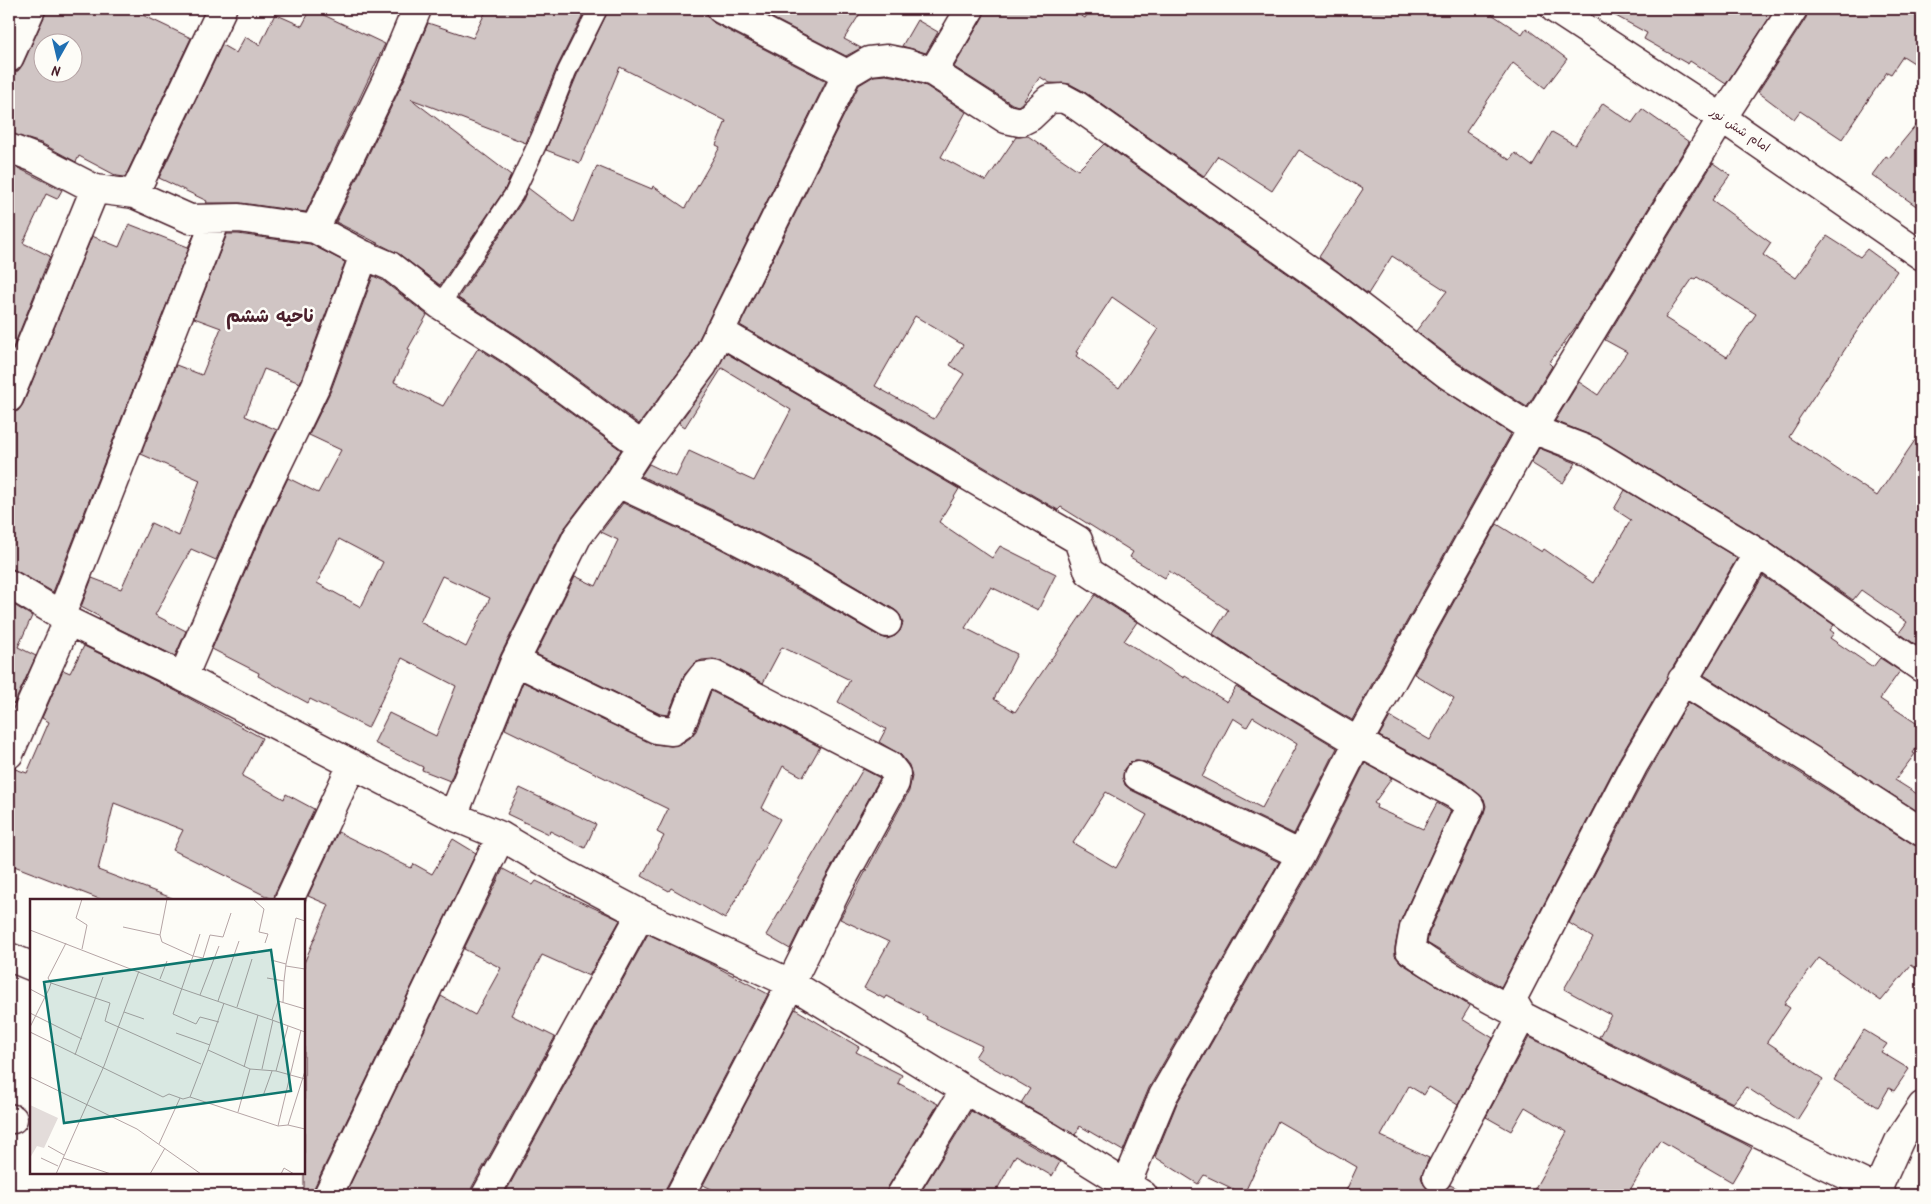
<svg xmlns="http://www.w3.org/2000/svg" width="1931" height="1204" font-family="Kalam,'Playpen Sans Arabic',sans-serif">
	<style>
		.building { fill: #d0c5c4; stroke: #4a1f2b; fill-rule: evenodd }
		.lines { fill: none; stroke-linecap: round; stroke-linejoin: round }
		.lane-casing { stroke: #4a1f2b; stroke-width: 21 }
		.street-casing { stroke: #4a1f2b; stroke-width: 31 }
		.secondary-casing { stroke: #4a1f2b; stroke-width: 31 }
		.lane { stroke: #fdfcf7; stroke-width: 18 }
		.street { stroke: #fdfcf7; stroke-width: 28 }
		.secondary { stroke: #fdfcf7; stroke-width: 28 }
		.labels { text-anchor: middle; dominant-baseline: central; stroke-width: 5; stroke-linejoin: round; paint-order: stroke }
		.street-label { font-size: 12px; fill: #4a1f2b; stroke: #fdfcf7 }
		.district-label { font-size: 18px; font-weight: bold; fill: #4a1f2b; stroke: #fdfcf7 }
		.inset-road { fill: none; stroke: #b5a4a5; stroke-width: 1 }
		.view { fill: #0f766e; fill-opacity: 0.15; stroke: #0f766e; stroke-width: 2.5 }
		.inset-edge { fill: none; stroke: #4a1f2b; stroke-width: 2.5 }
	</style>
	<rect width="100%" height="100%" fill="#fdfcf7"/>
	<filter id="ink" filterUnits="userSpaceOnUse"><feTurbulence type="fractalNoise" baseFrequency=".02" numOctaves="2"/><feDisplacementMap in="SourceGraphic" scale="10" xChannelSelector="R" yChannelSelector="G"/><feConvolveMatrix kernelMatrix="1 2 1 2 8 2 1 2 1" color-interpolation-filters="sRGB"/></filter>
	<g filter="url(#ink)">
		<path class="building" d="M 46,9 L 130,9 L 191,38 L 125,177 L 117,176 L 79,156 L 76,162 L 41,143 L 9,133 L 9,73 L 18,71 L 23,64 L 45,15 ZM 42,42 L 72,42 L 72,72 L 42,72 Z
			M 311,9 L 385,44 L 306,212 L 241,203 L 206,203 L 207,201 L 159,178 L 222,45 L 236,53 L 245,37 L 260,45 L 275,14 L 302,26 Z
			M 487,9 L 586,9 L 557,67 L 526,143 L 411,99 L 511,175 L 505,189 L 440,285 L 399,254 L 336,222 L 405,78 L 428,23 L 473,38 Z
			M 609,9 L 706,9 L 708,17 L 714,23 L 826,81 L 690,357 L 639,424 L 520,337 L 458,298 L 523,200 L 528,188 L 573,222 L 597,166 L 652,189 L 653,186 L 685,208 L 720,147 L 716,145 L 726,121 L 620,67 L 580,163 L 546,150 L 577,75 Z
			M 755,9 L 863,9 L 844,39 L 861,48 L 846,56 Z
			M 986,9 L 1070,9 L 1085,18 L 1091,9 L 1484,9 L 1522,34 L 1526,28 L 1567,59 L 1545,88 L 1513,63 L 1466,132 L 1510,160 L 1515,153 L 1532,166 L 1552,132 L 1575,145 L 1603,103 L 1632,123 L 1642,109 L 1689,142 L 1577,325 L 1549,363 L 1552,366 L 1527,407 L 1457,362 L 1416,331 L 1447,291 L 1392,256 L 1368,294 L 1319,257 L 1363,189 L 1299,150 L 1272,191 L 1218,156 L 1204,176 L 1083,91 L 1070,84 L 1050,83 L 1040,77 L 1022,103 L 1018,106 L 1012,104 L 954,67 L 983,17 Z
			M 1603,9 L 1775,9 L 1726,84 L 1690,61 L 1688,64 L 1644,39 L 1647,33 Z
			M 1808,9 L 1922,9 L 1922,68 L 1903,56 L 1891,74 L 1887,72 L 1842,139 L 1800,111 L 1794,119 L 1758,92 L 1806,18 Z
			M 917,20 L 938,32 L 926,53 L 902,46 Z
			M 886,75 L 903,78 L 926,86 L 966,112 L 941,157 L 986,181 L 1016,137 L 1028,136 L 1078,170 L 1104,144 L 1322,298 L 1439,387 L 1511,434 L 1352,720 L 1272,673 L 1213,634 L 1228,610 L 1169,571 L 1165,578 L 1130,557 L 1133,552 L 1061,507 L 1058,510 L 740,325 L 859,85 L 874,76 ZM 1112,297 L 1158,329 L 1119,388 L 1076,356 L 1078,353 L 1076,352 ZM 915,316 L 963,345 L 950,365 L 964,374 L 934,419 L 875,386 Z
			M 1922,118 L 1922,210 L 1872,175 L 1886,156 L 1889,158 Z
			M 1713,163 L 1730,175 L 1712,200 L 1771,243 L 1763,255 L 1796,278 L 1827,236 L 1860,257 L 1867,249 L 1897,271 L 1798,420 L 1799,421 L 1789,437 L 1877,496 L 1922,430 L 1922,649 L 1899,633 L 1907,622 L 1861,590 L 1853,600 L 1766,540 L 1598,438 L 1555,421 L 1579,382 L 1598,395 L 1627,352 L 1605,340 ZM 1697,277 L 1756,314 L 1727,357 L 1665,318 L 1693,278 L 1695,279 Z
			M 16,167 L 62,190 L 57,199 L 46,194 L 23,243 L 50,256 L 9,358 L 9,182 Z
			M 129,224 L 188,247 L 194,235 L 53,592 L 17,571 L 9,568 L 9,413 L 18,411 L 23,404 L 92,236 L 119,247 Z
			M 227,234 L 238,234 L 310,244 L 345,262 L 300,383 L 264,369 L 245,416 L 277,430 L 236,514 L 216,560 L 191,549 L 155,615 L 186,631 L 175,656 L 99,619 L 100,617 L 81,607 L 92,578 L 121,589 L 151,523 L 179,536 L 200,480 L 141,454 L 176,365 L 202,375 L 221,328 L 194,318 Z
			M 373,276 L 382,280 L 427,315 L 408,349 L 410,350 L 394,382 L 443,406 L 478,348 L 502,363 L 621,450 L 605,474 L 563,530 L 501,654 L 450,781 L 422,770 L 423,767 L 374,743 L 389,713 L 436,736 L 456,686 L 402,658 L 368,728 L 310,699 L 308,703 L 258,676 L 259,673 L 212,649 L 264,528 L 288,478 L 318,493 L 341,450 L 309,435 L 331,390 ZM 339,539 L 383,562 L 361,607 L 317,583 ZM 442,576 L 490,598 L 466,647 L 420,622 Z
			M 726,353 L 959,489 L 939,522 L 992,558 L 1000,546 L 1056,574 L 1038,610 L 991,587 L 965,628 L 1017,654 L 994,699 L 1015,712 L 1095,595 L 1137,622 L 1124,641 L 1184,678 L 1185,676 L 1227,702 L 1236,687 L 1337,748 L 1294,834 L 1145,762 L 1136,761 L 1129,763 L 1124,769 L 1123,778 L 1125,785 L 1131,790 L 1279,862 L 1149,1088 L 1123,1151 L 1080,1126 L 1075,1135 L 1021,1103 L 1030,1089 L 975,1057 L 982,1046 L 926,1019 L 927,1017 L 887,996 L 885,999 L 864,988 L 889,942 L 840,919 L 909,791 L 912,776 L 909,765 L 901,755 L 879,742 L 886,729 L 838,702 L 850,680 L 782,647 L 763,683 L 721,661 L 713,659 L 702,660 L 695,663 L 684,675 L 668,715 L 660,714 L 536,654 L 575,576 L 596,586 L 618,540 L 601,532 L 623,503 L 717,547 L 797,589 L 879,636 L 887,639 L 895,636 L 900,631 L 903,623 L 900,615 L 895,610 L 812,561 L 731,519 L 641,476 L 649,464 L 676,477 L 689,451 L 754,481 L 791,410 L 722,368 L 685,427 L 679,423 L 715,374 ZM 1253,717 L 1297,744 L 1262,808 L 1202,777 L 1233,718 L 1247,727 ZM 1106,792 L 1147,815 L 1116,868 L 1073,843 Z
			M 1539,448 L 1576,463 L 1563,483 L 1531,463 Z
			M 1625,490 L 1737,558 L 1619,759 L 1501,987 L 1427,943 L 1429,933 L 1484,813 L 1486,806 L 1484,799 L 1463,781 L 1379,736 L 1390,717 L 1430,740 L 1454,698 L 1414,674 L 1497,524 L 1542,552 L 1544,549 L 1593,583 L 1631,520 L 1614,509 Z
			M 1763,576 L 1834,625 L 1830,630 L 1834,633 L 1830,638 L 1873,667 L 1880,658 L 1900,671 L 1880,699 L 1922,727 L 1922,739 L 1913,753 L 1915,754 L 1895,780 L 1922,797 L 1922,814 L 1704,675 Z
			M 9,602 L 32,616 L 18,647 L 36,656 L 14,704 L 9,701 Z
			M 84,646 L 176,691 L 262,738 L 242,776 L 284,799 L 286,794 L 314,809 L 275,893 L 274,900 L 173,850 L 183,830 L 114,803 L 98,870 L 172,898 L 172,900 L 102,900 L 9,864 L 9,789 L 15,769 L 27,773 L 49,722 L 42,718 L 63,670 L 70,673 Z
			M 523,682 L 654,744 L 671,746 L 681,744 L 690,738 L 696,731 L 711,691 L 820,747 L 803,777 L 783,766 L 762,808 L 780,819 L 725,919 L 671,888 L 669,891 L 642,876 L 664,836 L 657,832 L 668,809 L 505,729 Z
			M 1688,702 L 1914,845 L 1922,847 L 1922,973 L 1911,965 L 1881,1001 L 1819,958 L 1784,1004 L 1790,1008 L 1767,1042 L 1823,1079 L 1797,1120 L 1746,1087 L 1733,1103 L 1599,1037 L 1611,1015 L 1564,989 L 1593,938 L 1569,923 L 1647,774 Z
			M 1365,763 L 1392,778 L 1374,803 L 1377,805 L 1376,808 L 1423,829 L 1437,803 L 1451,811 L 1400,922 L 1395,947 L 1395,956 L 1401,963 L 1470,1006 L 1462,1019 L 1493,1038 L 1458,1105 L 1429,1087 L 1424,1095 L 1409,1086 L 1381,1136 L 1429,1158 L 1421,1177 L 1424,1185 L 1429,1191 L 1438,1193 L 1445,1190 L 1450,1185 L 1471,1195 L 1344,1195 L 1357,1167 L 1278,1121 L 1244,1194 L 1204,1175 L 1198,1184 L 1155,1157 L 1177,1103 L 1315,863 Z
			M 863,769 L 880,778 L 824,880 L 790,949 L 766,935 Z
			M 520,788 L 596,824 L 585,848 L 550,831 L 549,834 L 507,814 Z
			M 338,832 L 411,868 L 414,864 L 432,874 L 453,839 L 476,853 L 314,1188 L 313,1195 L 304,1195 L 304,963 L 329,905 L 308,896 Z
			M 503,869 L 533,885 L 536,881 L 620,920 L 589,976 L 542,955 L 511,1015 L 555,1037 L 472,1187 L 470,1195 L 345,1195 L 441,996 L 475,1015 L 501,968 L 464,949 Z
			M 648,934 L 711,964 L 768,994 L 666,1188 L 664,1195 L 504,1195 Z
			M 795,1009 L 859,1047 L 856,1052 L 902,1075 L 898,1083 L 938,1104 L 888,1187 L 885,1195 L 724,1195 L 703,1185 Z
			M 1864,1030 L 1887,1044 L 1881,1052 L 1909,1069 L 1894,1091 L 1889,1088 L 1878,1107 L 1834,1080 Z
			M 1529,1037 L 1743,1143 L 1752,1148 L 1732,1182 L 1660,1140 L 1627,1195 L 1531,1195 L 1567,1132 L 1525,1107 L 1511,1131 L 1486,1117 Z
			M 971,1111 L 1060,1162 L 1052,1176 L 1016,1155 L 994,1195 L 919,1195 Z"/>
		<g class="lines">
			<defs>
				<path id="lane" d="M 440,305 L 514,194 L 541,136 L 567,71 L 598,9"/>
				<path id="street" d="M 721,9 L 847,74 L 869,61 L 887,59 L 907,63 L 933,72 L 1006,119 L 1020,122 L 1030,117 L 1049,99 L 1063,98 L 1076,105 L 1331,285 L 1448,375 L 1532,429 L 1590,451 L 1758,553 L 1922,668
					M 9,58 L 31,9
					M 933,72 L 970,9
					M 9,148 L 35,158 L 95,189 L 134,194 L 190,219 L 239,218 L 315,229 L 364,255 L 390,266 L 440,305 L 511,350 L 642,446 L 618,483 L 577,537 L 515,661 L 453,816
					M 134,194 L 222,9
					M 315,229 L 391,71 L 417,9
					M 719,331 L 1078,540 L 1089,572 L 1264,686 L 1358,742 L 1456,795 L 1470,806 L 1414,928 L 1410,950 C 1469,991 1534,1022 1598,1054 C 1691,1101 1784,1145 1877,1190
					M 9,398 L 95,189
					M 642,446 L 703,365 L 847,74
					M 618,483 L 724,533 L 805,575 L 887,623
					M 9,584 L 61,615 L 68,621
					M 61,615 L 216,220
					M 515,661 L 656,729 L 672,731 L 681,725 L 697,684 L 703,676 L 714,675 L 889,765 L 896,774 L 895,783 L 838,887 L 778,1009 L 680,1195
					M 183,677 L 250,521 L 316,385 L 364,255
					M 1682,680 L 1812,761 L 1922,832
					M 9,754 L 68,621 L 183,677 L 453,816 L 501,836 L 567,875 L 641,914 L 790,983 L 965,1090 L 1048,1136 L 1143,1195
					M 1138,776 L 1301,855
					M 289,900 L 352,765
					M 9,957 L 31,966
					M 9,1118 L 13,1119
					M 1437,1177 L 1522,1016 L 1512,999 L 1633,766 L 1758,553
					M 1126,1185 L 1163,1096 L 1301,855 L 1358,742 L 1532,429 L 1722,118 L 1793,9
					M 328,1195 L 501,836
					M 486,1195 L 641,914
					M 901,1195 L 965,1090
					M 1882,1195 L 1877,1190 L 1900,1139 L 1922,1106"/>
				<path id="secondary" d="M 1555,9 L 1722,118 L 1922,256"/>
			</defs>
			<use href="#lane" class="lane-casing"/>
			<use href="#street" class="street-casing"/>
			<use href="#secondary" class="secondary-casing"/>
			<use href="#lane" class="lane"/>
			<use href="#street" class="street"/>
			<use href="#secondary" class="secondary"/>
		</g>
	</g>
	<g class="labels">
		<g class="street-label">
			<text transform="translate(1740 130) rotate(34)">امام شش نور</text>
		</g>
		<g class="district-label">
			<text x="270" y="317">ناحیه ششم</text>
		</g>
	</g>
	<g transform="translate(30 899)">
		<rect width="275" height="275" fill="#fdfcf7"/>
		<path d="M 0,206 L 28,219 L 14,249 L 7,247 L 0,259 Z" fill="#e3dcda"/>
		<path class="inset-road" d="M 52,0 L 46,19 L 57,26 L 52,50M 137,0 L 130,36 L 132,43 L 163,57 L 170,35M 223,0 L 234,10 L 229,33 L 238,35 L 235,44M 93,28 L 130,36M 0,31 L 152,90 L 242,121 L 248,102 L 275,110M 241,61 L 256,65 L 254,82M 256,65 L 266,19 L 275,22M 256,67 L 275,70M 237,79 L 254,82 L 253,103M 130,80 L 137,62M 21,84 L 80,104 L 75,122 L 171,165M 0,90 L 15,98M 170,96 L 189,47M 188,102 L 209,42M 194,104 L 178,151 L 220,170 L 246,172 L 275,180M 207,108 L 222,60M 94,113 L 114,120M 0,114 L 52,140M 242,121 L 275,133M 189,123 L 170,118 L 166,125 L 143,115 L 163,57 L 173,59 L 180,36 L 193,38 L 201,14M 0,128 L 19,90 L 21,84 L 18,79 L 36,44M 271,131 L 248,227 L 258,226 L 275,230M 0,133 L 133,198 L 139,195 L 153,200 L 160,198 L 248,227M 146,134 L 180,146M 45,156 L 73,78M 214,168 L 228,116M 232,170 L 243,121M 246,172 L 258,127M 0,178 L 107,230 L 171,275M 233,197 L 242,172M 160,198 L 178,151M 208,213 L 220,170M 258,226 L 275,172M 129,245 L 150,199M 18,247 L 34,256M 11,259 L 28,267M 33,259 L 81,275M 26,275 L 74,167 L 109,72M 120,275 L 135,249M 251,275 L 254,269 L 264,275"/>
		<path class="view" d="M 241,51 L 261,192 L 34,224 L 14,83 Z"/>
		<rect width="275" height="275" class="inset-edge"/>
	</g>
	<rect width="1931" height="1204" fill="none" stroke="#fdfcf7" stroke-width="30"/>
	<rect x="15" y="15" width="1901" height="1174" fill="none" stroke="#4a1f2b" stroke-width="2" filter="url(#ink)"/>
	<g transform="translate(58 58) rotate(188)"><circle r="24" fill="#fdfcf7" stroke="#b5a4a5"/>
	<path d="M0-4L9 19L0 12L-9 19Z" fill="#1f6fb2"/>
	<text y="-8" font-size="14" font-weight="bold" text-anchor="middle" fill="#4a1f2b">N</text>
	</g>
</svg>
